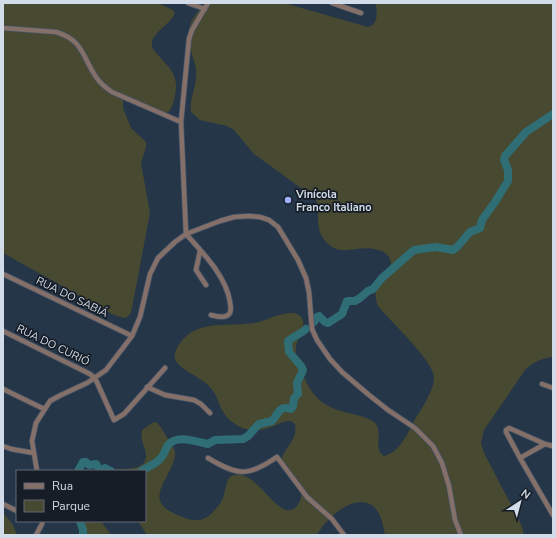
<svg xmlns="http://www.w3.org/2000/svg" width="556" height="538" font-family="'Nunito Sans',sans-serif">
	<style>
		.green { fill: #474930 }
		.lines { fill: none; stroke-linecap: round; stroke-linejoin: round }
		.river { stroke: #306e76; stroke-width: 8 }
		.minor-casing { stroke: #455466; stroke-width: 6 }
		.minor { stroke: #846f69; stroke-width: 4.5 }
		.poi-dot { fill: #9fb3fd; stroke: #161d26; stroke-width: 1.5 }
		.labels { text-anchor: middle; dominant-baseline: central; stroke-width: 3.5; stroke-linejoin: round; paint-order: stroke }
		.poi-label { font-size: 11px; font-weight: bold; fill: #d2dce8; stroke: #161d26; text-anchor: start }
		.street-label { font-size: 11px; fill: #d2dce8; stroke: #161d26 }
	</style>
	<rect width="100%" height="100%" fill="#263649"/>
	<path class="green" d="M 3,3 L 158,3 L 173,10 L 175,13 C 171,24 150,34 152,45 C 152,49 156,52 158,55 C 171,70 179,75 175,96 C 173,104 172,110 165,115 L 123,100 L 123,108 L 131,128 L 146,142 L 146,147 L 141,163 L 150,213 L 132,308 L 130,314 L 126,318 L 117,316 L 112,314 L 3,253 Z
		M 207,3 L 284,3 L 368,27 C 378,25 378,12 375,3 L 553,3 L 553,357 C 542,358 533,362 525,370 L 484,430 L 481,443 L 484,453 L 517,516 L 522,527 L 524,535 L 385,535 C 383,525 381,513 373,506 C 355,492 325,519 317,535 L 147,535 L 138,521 L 145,521 L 145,471 L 110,471 C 121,466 146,474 146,455 C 145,445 140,442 142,430 L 152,423 L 156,422 C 162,427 164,433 168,439 C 170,443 174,447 175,452 C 177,469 150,492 163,506 C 169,512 177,515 185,518 C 194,521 201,522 210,515 C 215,510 220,505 223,498 C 226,491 225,477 234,475 C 257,468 279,524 296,507 C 312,489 286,480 282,466 C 278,455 293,444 295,433 C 296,431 295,427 295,424 L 291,421 L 288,421 C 278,423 269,429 260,430 C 244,432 229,423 222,410 C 219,404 217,396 213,391 C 208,383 200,379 192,374 C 184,369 170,362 176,350 C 193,315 229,329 259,322 C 269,319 288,310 297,314 C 311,321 297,337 296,347 C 295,355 298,363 301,370 C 312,398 323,408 353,414 C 360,416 370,418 375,423 C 384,433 372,448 384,456 C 398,453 407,436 413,423 C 420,411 434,391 434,378 C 435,362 389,320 378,306 C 376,301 375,297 376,291 C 379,282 395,267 390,259 C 388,254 383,251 378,250 C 357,243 339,261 323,238 C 315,226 320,212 316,199 L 254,154 L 234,130 L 227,126 L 200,120 L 191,112 C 189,100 196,88 196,76 C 197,70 195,64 193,58 C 186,33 186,20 207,3 Z
		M 3,513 L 12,523 L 17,535 L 3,535 Z
		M 81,521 L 101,521 L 111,535 L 79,535 Z"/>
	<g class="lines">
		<path class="river" d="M 314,322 L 317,317 L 319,316 L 325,322 L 328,323 L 342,314 L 347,301 L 355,301 L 360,298 L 368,291 L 373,289 L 382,278 L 414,250 L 436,247 L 453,250 L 458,246 L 470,232 L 480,228 L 482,220 L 495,202 L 508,181 L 508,170 L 504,160 L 505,156 L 526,132 L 553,114
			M 78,471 L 83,462 L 86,462 L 89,465 L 96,464 L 100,470 L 102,470 L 105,468 L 111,471
			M 141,471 C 146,468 157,463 160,459 C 164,456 165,449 168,445 C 178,434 196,442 208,444 L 215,440 L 243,439 L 248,436 L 259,424 L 272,421 C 279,414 278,405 291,409 L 293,406 L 294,398 L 298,394 L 297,383 L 303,370 L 301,366 L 289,352 L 288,341 C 294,336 301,334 306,329
			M 80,521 L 83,530 L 83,535"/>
		<defs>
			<path id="minor" d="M 188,3 L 205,9
				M 332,3 L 361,13
				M 3,28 L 56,32 C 83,40 82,56 96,77 C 100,83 106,88 112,92 L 181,122
				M 186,234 L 181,122 L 189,39 L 192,30 L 208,3
				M 186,234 C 203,253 226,276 230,302 C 231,308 232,314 226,316 C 222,318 215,316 211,315
				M 200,251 L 196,270 L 206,285
				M 3,274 L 132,336
				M 3,331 L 90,374 L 95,378 L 114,420 L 124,414 L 165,368
				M 542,384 L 553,388
				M 147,387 L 165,395 L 194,400 L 201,404 L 210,413
				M 3,389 L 44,409
				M 3,446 L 11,449 L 34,453
				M 553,446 L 545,444 L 520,458 L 553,515
				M 208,458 C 238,476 248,477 277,457 L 307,497 L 332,519 L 344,535
				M 520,458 L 506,432 L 506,430 L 509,428 L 545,444
				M 37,471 L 32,441 L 36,423 L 50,401 L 61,395 L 87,383 L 106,370 L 132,336 L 140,317 L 150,274 L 158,258 L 175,242 L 186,234 L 220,221 L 234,217 L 249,216 L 260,217 L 269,220 L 278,227 L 298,260 L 306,278 L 309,292 L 312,329 L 317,340 L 330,359 L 342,372 L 369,395 L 388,410 L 415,428 L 433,446 L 442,463 L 449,486 L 455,520 L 461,535
				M 3,504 L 17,511
				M 36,535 L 42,524 L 42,521"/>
		</defs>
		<use href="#minor" class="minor-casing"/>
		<use href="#minor" class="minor"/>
	</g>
	<circle class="poi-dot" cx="288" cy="200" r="4"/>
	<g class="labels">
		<g class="poi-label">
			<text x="296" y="194">Vinícola<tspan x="296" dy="13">Franco Italiano</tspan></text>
		</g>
		<g class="street-label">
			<text transform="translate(72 297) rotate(26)">RUA DO SABIÁ</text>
			<text transform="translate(53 345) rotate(26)">RUA DO CURIÓ</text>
		</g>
	</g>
	<rect width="556" height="538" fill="none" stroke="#d2dce8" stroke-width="8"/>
	<rect x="16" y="470" width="130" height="52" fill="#161d26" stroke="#616974"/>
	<rect x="24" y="483" width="20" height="6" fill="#846f69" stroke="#616974"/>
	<text x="52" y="490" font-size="12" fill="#d2dce8">Rua</text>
	<rect x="24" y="500" width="20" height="12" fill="#474930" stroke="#616974"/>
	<text x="52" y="510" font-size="12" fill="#d2dce8">Parque</text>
	<g transform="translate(520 502) rotate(36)" stroke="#161d26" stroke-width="3" paint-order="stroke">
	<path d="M0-3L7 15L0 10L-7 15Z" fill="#d2dce8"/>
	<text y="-6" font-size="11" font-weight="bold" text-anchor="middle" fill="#d2dce8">N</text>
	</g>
</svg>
